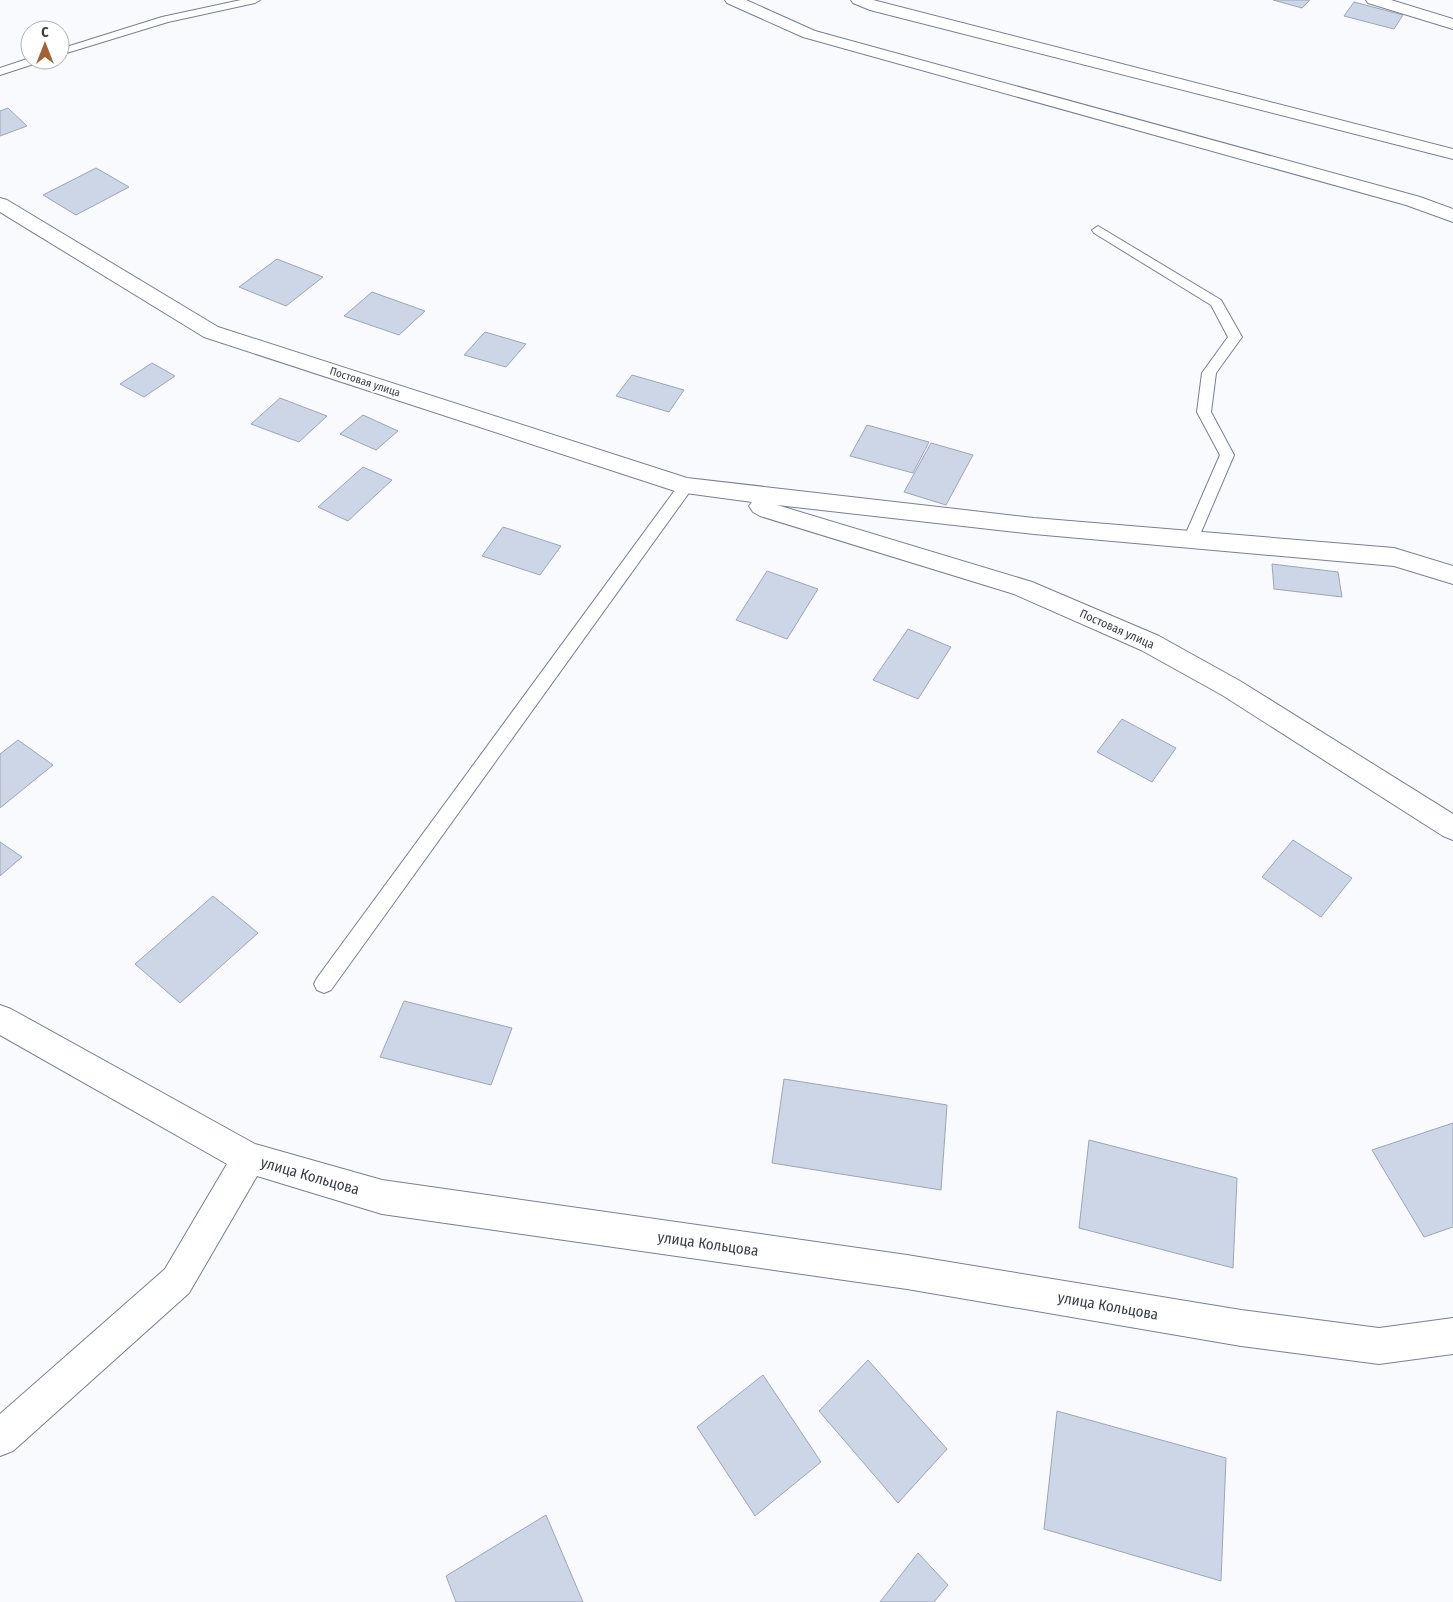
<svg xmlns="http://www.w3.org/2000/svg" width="1453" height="1602" font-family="'Fira Sans Condensed',sans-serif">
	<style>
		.building { fill: #ccd6e7; stroke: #9da6b7 }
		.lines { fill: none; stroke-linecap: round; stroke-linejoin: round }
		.service-casing { stroke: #788090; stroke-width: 2 }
		.minor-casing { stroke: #788090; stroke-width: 2 }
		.service { fill: #fff; fill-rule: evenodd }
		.minor { fill: #fff; fill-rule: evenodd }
		.labels { text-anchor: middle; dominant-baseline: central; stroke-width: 4; stroke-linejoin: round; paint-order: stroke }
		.far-street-label { font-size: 11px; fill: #393d44; stroke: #fff }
		.street-label { font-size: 12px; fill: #393d44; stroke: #fff }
		.near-street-label { font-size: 15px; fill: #393d44; stroke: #fff }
	</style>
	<rect width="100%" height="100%" fill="#f8fafd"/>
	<path class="building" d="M 1273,0 L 1310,0 L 1302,8 Z
		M 1354,2 L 1403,15 L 1394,29 L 1344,16 Z
		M 8,108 L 27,126 L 0,136 L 0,111 Z
		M 96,168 L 129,187 L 76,215 L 43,195 Z
		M 277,259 L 323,277 L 286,306 L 239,287 Z
		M 372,292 L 425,311 L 399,335 L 344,316 Z
		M 485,332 L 526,344 L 506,367 L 464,355 Z
		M 152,363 L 175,376 L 144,397 L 120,384 Z
		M 632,375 L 684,390 L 669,412 L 616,396 Z
		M 280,398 L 327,416 L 299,442 L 251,424 Z
		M 363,415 L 398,431 L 376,450 L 340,434 Z
		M 867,425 L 929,442 L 913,473 L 850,456 Z
		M 931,443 L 973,455 L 946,505 L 904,492 Z
		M 363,467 L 392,480 L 348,521 L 318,507 Z
		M 503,527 L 561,546 L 540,575 L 482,556 Z
		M 1272,564 L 1338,572 L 1342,597 L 1274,589 Z
		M 767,571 L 818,589 L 787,639 L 736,620 Z
		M 908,629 L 951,647 L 918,699 L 873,680 Z
		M 1122,719 L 1176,748 L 1152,782 L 1097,752 Z
		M 18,740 L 53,765 L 0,808 L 0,754 Z
		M 1293,840 L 1352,878 L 1321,917 L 1262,877 Z
		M 0,842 L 22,857 L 0,876 Z
		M 213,896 L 258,933 L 180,1003 L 135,964 Z
		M 404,1001 L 512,1028 L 491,1085 L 380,1057 Z
		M 784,1079 L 947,1105 L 941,1190 L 772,1163 Z
		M 1453,1123 L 1453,1227 L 1424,1237 L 1372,1150 Z
		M 1089,1140 L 1237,1178 L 1233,1268 L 1079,1228 Z
		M 868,1360 L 947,1449 L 898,1503 L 819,1411 Z
		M 763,1375 L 821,1462 L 755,1516 L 697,1427 Z
		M 1057,1411 L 1226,1458 L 1221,1581 L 1044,1529 Z
		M 546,1515 L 583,1602 L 456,1602 L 446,1576 Z
		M 918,1553 L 948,1585 L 934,1602 L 880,1602 Z"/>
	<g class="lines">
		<defs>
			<path id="service" d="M 241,0 L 260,0 L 255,3 L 168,22 L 60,55 L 60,49 L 162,17 Z
				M 30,58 L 30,60 L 41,60 L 40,62 L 0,75 L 0,68 Z
				M 1098,226 L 1221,300 L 1242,337 L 1216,373 L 1211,412 L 1234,455 L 1196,544 L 1191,545 L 1186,544 L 1183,540 L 1220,455 L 1197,412 L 1202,373 L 1228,337 L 1211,305 L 1094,233 L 1092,230 Z
				M 686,481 L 691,482 L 693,486 L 691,490 L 331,990 L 324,993 L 317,990 L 314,984 L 317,978 L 681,482 Z"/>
			<path id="minor" d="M 725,0 L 746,0 L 815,31 L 1420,197 L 1453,209 L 1453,222 L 1406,205 L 803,37 L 727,3 Z
				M 851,0 L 873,0 L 1453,149 L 1453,159 L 870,10 L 853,3 Z
				M 1366,0 L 1391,0 L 1453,19 L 1453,29 L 1368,3 Z
				M 0,198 L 7,200 L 218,327 L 687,478 L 1034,518 L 1394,548 L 1453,566 L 1453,584 L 1394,566 L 1034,534 L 777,505 L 1032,582 L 1159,636 L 1240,681 L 1453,814 L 1453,840 L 1443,836 L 1222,695 L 1141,650 L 1014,594 L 760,516 L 753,512 L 749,506 L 752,502 L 678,492 L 204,337 L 0,212 Z
				M 0,1005 L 11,1009 L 255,1144 L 382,1180 L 907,1255 L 1241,1310 L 1379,1328 L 1453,1318 L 1453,1354 L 1379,1364 L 1241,1346 L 907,1289 L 382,1214 L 257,1176 L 189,1293 L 13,1451 L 0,1456 L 0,1414 L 165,1269 L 227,1164 L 0,1035 Z"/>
		</defs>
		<use href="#service" class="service-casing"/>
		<use href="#minor" class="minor-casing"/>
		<use href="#service" class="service"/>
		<use href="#minor" class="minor"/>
	</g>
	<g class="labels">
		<g class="far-street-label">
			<text transform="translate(365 382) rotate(18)">Постовая улица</text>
		</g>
		<g class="street-label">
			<text transform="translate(1117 629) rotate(24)">Постовая улица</text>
		</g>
		<g class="near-street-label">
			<text transform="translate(310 1176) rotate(16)">улица Кольцова</text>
			<text transform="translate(708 1244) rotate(8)">улица Кольцова</text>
			<text transform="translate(1108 1306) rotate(10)">улица Кольцова</text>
		</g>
	</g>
	<g transform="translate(45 45)"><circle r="24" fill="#ffffff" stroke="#b0b1b4"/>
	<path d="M0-4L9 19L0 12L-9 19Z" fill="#a56132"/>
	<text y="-8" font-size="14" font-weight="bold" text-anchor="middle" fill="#393d44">С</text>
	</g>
</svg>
